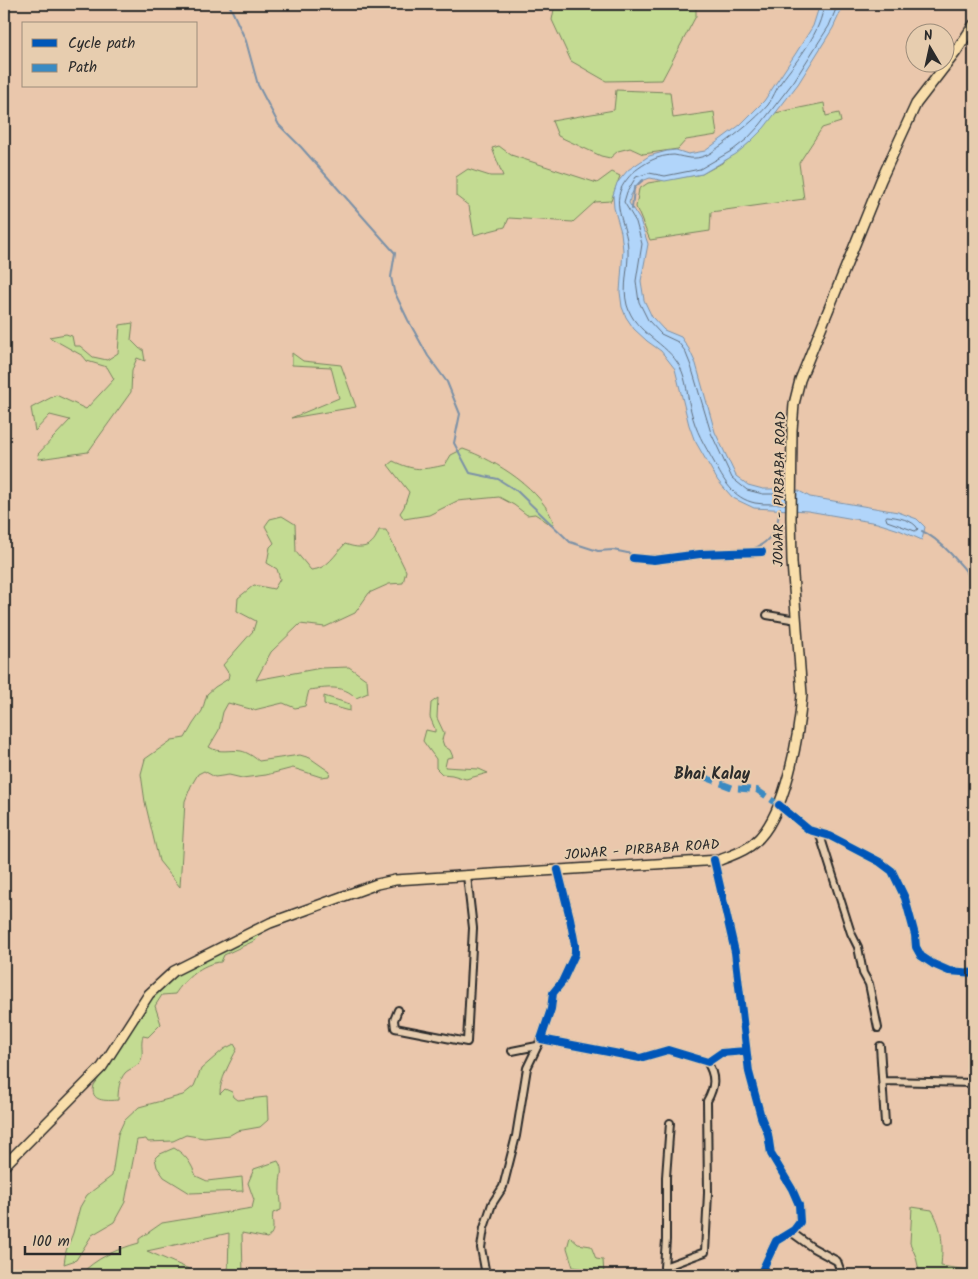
<svg xmlns="http://www.w3.org/2000/svg" width="978" height="1279" font-family="Kalam,sans-serif">
	<style>
		.green { fill: #c3db92; stroke: #77835e }
		.water { fill: #b1d5fa; stroke: #7b91a7 }
		.lines { fill: none; stroke-linecap: round; stroke-linejoin: round }
		.shore { stroke: #616f7e; stroke-width: 1 }
		.stream { stroke: #7b91a7; stroke-width: 2 }
		.minor-casing { stroke: #2b2b2b; stroke-width: 10 }
		.major-casing { stroke: #2b2b2b; stroke-width: 12 }
		.minor { stroke: #e7cdaf; stroke-width: 6 }
		.major { stroke: #f9deab; stroke-width: 9 }
		.quiet { stroke: #3a8ac2; stroke-width: 6; stroke-dasharray: 12 6; stroke-linecap: butt }
		.cycleway-casing { stroke: #e7cdaf; stroke-width: 11 }
		.cycleway { stroke: #0057b8; stroke-width: 8 }
		.labels { text-anchor: middle; dominant-baseline: central; stroke-width: 4; stroke-linejoin: round; paint-order: stroke }
		.street-label { font-size: 14px; fill: #2b2b2b; stroke: #e7cdaf }
		.quarter-label { font-size: 16px; font-weight: bold; fill: #2b2b2b; stroke: #e7cdaf }
	</style>
	<rect width="100%" height="100%" fill="#eac7ac"/>
	<filter id="ink" filterUnits="userSpaceOnUse"><feTurbulence type="fractalNoise" baseFrequency=".02" numOctaves="2"/><feDisplacementMap in="SourceGraphic" scale="10" xChannelSelector="R" yChannelSelector="G"/><feConvolveMatrix kernelMatrix="1 2 1 2 8 2 1 2 1" color-interpolation-filters="sRGB"/></filter>
	<g filter="url(#ink)">
		<path class="green" d="M 555,4 L 696,4 L 696,16 L 662,80 L 606,81 L 571,61 L 552,20 Z
			M 616,90 L 670,92 L 673,118 L 714,112 L 717,135 L 686,140 L 678,149 L 643,154 L 630,148 L 618,151 L 610,158 L 601,156 L 558,136 L 552,121 L 614,110 Z
			M 824,103 L 826,116 L 839,113 L 841,122 L 822,128 L 799,163 L 804,199 L 711,212 L 710,231 L 650,240 L 636,207 L 639,189 L 648,183 L 702,174 L 722,163 L 750,142 L 775,113 Z
			M 499,146 L 511,155 L 597,183 L 612,172 L 620,176 L 611,201 L 595,202 L 573,222 L 509,218 L 505,227 L 474,235 L 469,206 L 456,196 L 456,177 L 468,169 L 490,176 L 503,176 L 492,148 Z
			M 133,323 L 131,340 L 140,349 L 143,349 L 145,361 L 137,358 L 132,370 L 131,392 L 88,452 L 39,459 L 38,454 L 70,420 L 50,415 L 35,431 L 31,408 L 56,395 L 86,409 L 114,379 L 107,367 L 87,361 L 83,356 L 49,337 L 66,334 L 72,336 L 74,346 L 80,346 L 93,357 L 107,360 L 118,353 L 120,325 Z
			M 292,353 L 303,361 L 341,365 L 356,407 L 291,418 L 339,398 L 331,367 L 292,365 Z
			M 463,449 C 495,460 544,490 554,524 L 550,524 L 535,514 L 527,515 L 514,505 L 499,497 L 457,501 L 429,515 L 404,519 L 400,513 L 404,507 L 409,492 L 388,465 L 393,461 C 414,471 423,470 445,465 L 451,455 Z
			M 282,516 L 295,524 L 296,552 L 311,570 C 328,569 334,555 345,544 C 362,550 373,548 379,530 L 386,530 L 406,571 L 403,583 L 389,584 L 369,593 L 355,613 L 325,627 L 300,624 L 271,652 L 256,680 L 321,668 L 349,667 L 367,680 L 368,693 L 356,698 C 343,684 326,688 309,690 L 305,706 L 295,708 L 283,703 L 254,710 L 228,703 L 223,712 L 219,730 L 209,747 C 220,754 230,749 241,751 C 247,752 254,757 259,761 L 300,755 L 310,758 L 330,772 L 329,776 L 321,777 L 293,768 L 266,775 L 242,778 L 229,775 L 215,777 L 204,771 L 198,774 L 191,786 L 185,801 L 180,887 L 159,861 L 145,802 L 141,774 L 145,759 L 172,740 L 185,738 L 193,724 L 202,711 L 207,694 L 215,687 L 228,679 L 229,674 L 223,665 L 253,631 L 256,621 L 237,611 L 238,598 L 254,585 L 274,589 L 280,579 L 277,569 L 267,563 L 270,547 L 274,543 L 265,526 L 270,519 Z
			M 324,696 L 350,704 L 350,711 L 324,704 Z
			M 438,698 L 437,718 L 444,733 L 442,740 L 444,746 L 450,750 L 453,757 L 447,758 L 445,767 L 479,769 L 488,773 L 466,779 L 452,775 L 442,774 L 436,768 L 436,759 L 423,741 L 426,730 L 435,732 L 435,729 L 430,717 L 431,703 Z
			M 268,928 L 256,940 L 224,955 L 221,962 C 202,963 185,979 175,994 L 162,995 L 155,1006 L 161,1024 L 148,1037 L 143,1036 C 140,1044 144,1053 141,1060 C 138,1067 130,1068 125,1073 C 119,1080 118,1091 118,1100 C 106,1101 89,1102 94,1085 L 121,1047 L 133,1025 L 146,1006 L 158,991 L 172,977 L 187,967 Z
			M 234,1044 L 237,1049 C 231,1060 219,1082 220,1094 L 225,1089 L 232,1092 L 234,1097 L 238,1100 L 267,1097 L 268,1120 L 260,1127 L 237,1131 L 230,1135 L 204,1138 L 186,1135 L 173,1141 L 148,1142 L 146,1139 L 137,1140 L 125,1202 L 114,1222 L 92,1235 L 76,1260 L 64,1264 L 66,1251 L 73,1233 L 80,1207 L 87,1195 L 112,1176 L 118,1134 L 124,1121 L 139,1107 L 183,1095 L 194,1086 L 201,1069 L 224,1049 Z
			M 174,1148 C 186,1155 191,1163 196,1176 L 207,1181 L 242,1177 L 243,1191 L 190,1193 L 164,1177 L 157,1167 L 155,1158 L 158,1155 Z
			M 278,1161 C 284,1170 280,1176 280,1185 C 279,1194 282,1201 281,1210 L 273,1213 C 271,1224 277,1231 267,1238 L 242,1233 L 243,1275 L 228,1275 L 229,1233 L 147,1251 L 203,1275 L 132,1275 L 123,1274 L 119,1275 L 80,1275 C 96,1258 117,1249 139,1243 L 139,1239 L 162,1223 L 252,1208 L 254,1200 L 248,1183 L 254,1169 Z
			M 912,1207 L 932,1210 C 943,1229 943,1245 941,1266 L 974,1271 L 974,1275 L 920,1275 L 916,1257 L 910,1243 Z
			M 570,1237 L 578,1244 L 591,1246 L 596,1259 L 603,1260 L 604,1275 L 589,1275 L 587,1269 L 573,1267 L 567,1248 Z"/>
		<path class="water" d="M 820,4 L 844,4 L 833,28 L 798,84 L 764,128 L 750,142 L 736,154 L 702,174 L 665,181 L 650,178 L 639,182 L 631,195 L 629,203 L 640,220 L 648,244 L 641,281 L 644,300 L 652,317 L 664,330 L 681,337 L 689,349 L 696,364 L 715,432 L 736,476 L 748,485 L 763,489 L 787,489 L 799,491 L 810,497 L 898,512 L 917,519 L 925,527 L 922,540 L 899,530 L 877,523 L 808,511 L 754,508 L 733,498 L 718,481 L 694,439 L 689,425 L 675,369 L 661,351 L 647,341 L 634,329 L 626,317 L 622,307 L 620,292 L 623,250 L 621,232 L 614,208 L 613,195 L 617,183 L 628,170 L 649,156 L 667,151 L 676,150 L 688,154 L 705,151 L 740,125 L 764,101 L 796,53 L 813,26 Z"/>
		<g class="lines">
			<path class="shore" d="M 786,494 L 763,494 L 747,490 L 732,478 L 711,433 L 691,366 L 685,351 L 678,342 L 661,334 L 648,320 L 639,302 L 636,281 L 642,244 L 636,222 L 624,202 L 627,192 L 636,177 L 649,173 L 665,176 L 700,169 L 733,150 L 747,139 L 760,125 L 794,81 L 829,26 L 838,4
				M 786,504 C 776,503 765,505 755,503 C 733,498 724,481 714,462 C 704,444 696,432 691,411 C 687,397 687,380 680,367 C 667,342 635,334 627,305 C 622,286 629,268 628,249 C 627,222 607,202 628,178 C 633,171 644,164 652,160 C 658,157 667,155 674,155 C 686,157 693,161 707,155 C 712,153 717,148 722,145 C 738,133 755,120 768,105 C 773,98 776,89 781,82 C 798,59 821,33 824,4
				M 887,516 C 897,517 914,520 918,529 L 915,531 L 887,521 L 886,518 Z"/>
			<path class="stream" d="M 229,4 L 246,41 L 258,85 L 279,125 L 301,147 L 395,253 L 391,277 L 394,291 L 408,320 L 428,356 L 447,382 L 460,414 L 454,443 L 470,473 L 498,479 L 517,491 L 570,542 L 598,551 L 613,550 L 637,555
				M 632,209 L 634,188 L 643,180
				M 922,531 C 940,539 963,566 974,582
				M 751,549 C 771,544 778,527 780,508
				M 646,556 L 674,554"/>
			<defs>
				<path id="minor" d="M 633,558 L 654,560 L 700,554 L 762,552
					M 767,615 L 797,620
					M 779,805 L 809,830 L 830,836 L 880,862 L 892,871 L 905,898 L 915,935 L 916,947 L 921,956 L 933,964 L 949,971 L 974,973
					M 819,832 L 851,933 L 858,947 L 863,973 L 869,984 L 878,1028
					M 714,860 L 735,952 L 749,1072 L 761,1117 L 768,1134 L 771,1154 L 792,1189 L 799,1205 L 800,1222 L 794,1230 L 776,1241 L 760,1275
					M 558,870 L 570,918 L 575,945 L 575,954 L 562,982 L 553,993 L 551,1009 L 541,1039 L 640,1058 L 668,1050 L 708,1062 L 721,1053 L 746,1051
					M 398,1010 L 394,1020 L 395,1028 L 467,1042 L 473,928 L 467,876
					M 880,1046 L 885,1123
					M 512,1051 L 537,1046
					M 883,1081 L 974,1083
					M 670,1123 L 666,1177 L 666,1240 L 664,1267 L 705,1252 L 708,1193 L 707,1101 C 715,1087 716,1076 707,1062
					M 791,1232 L 813,1248 L 837,1261 L 842,1275
					M 486,1275 L 481,1248 L 484,1228 L 492,1204 L 503,1187 L 516,1136 L 527,1068 L 541,1039"/>
				<path id="major" d="M 4,1166 L 102,1067 L 149,994 L 174,971 L 270,923 L 377,884 L 395,880 L 720,860 C 732,855 744,852 754,843 C 786,817 799,734 802,695 L 792,562 L 791,518 L 792,430 L 794,404 L 800,380 L 881,180 L 916,104 L 956,52 L 974,24"/>
			</defs>
			<use href="#minor" class="minor-casing"/>
			<use href="#major" class="major-casing"/>
			<use href="#minor" class="minor"/>
			<use href="#major" class="major"/>
			<path class="quiet" d="M 704,777 L 733,788 L 757,790 L 779,805"/>
			<defs>
				<path id="cycleway" d="M 633,558 L 654,560 L 700,554 L 762,552
					M 779,805 L 809,830 L 830,836 L 880,862 L 892,871 L 905,898 L 915,935 L 916,947 L 921,956 L 933,964 L 949,971 L 974,973
					M 714,860 L 735,952 L 749,1072 L 761,1117 L 768,1134 L 771,1154 L 792,1189 L 799,1205 L 800,1222 L 794,1230 L 776,1241 L 760,1275
					M 558,870 L 570,918 L 575,945 L 575,954 L 562,982 L 553,993 L 551,1009 L 541,1039 L 640,1058 L 668,1050 L 708,1062 L 721,1053 L 746,1051"/>
			</defs>
			<use href="#cycleway" class="cycleway-casing"/>
			<use href="#cycleway" class="cycleway"/>
		</g>
	</g>
	<g class="labels">
		<g class="street-label">
			<text transform="translate(780 489) rotate(-89)">JOWAR - PIRBABA ROAD</text>
			<text transform="translate(642 850) rotate(-4)">JOWAR - PIRBABA ROAD</text>
		</g>
		<g class="quarter-label">
			<text x="712" y="774">Bhai Kalay</text>
		</g>
	</g>
	<rect width="978" height="1279" fill="none" stroke="#e7cdaf" stroke-width="20"/>
	<rect x="10" y="10" width="958" height="1259" fill="none" stroke="#2b2b2b" stroke-width="2" filter="url(#ink)"/>
	<rect x="22" y="22" width="175" height="65" fill="#e7cdaf" stroke="#9c8c7a"/>
	<rect x="32" y="39" width="25" height="8" fill="#0057b8" stroke="#9c8c7a"/>
	<text x="68" y="48" font-size="15" fill="#2b2b2b">Cycle path</text>
	<rect x="32" y="64" width="25" height="8" fill="#3a8ac2" stroke="#9c8c7a"/>
	<text x="68" y="72" font-size="15" fill="#2b2b2b">Path</text>
	<g transform="translate(930 48) rotate(351)"><circle r="24" fill="#e7cdaf" stroke="#9c8c7a"/>
	<path d="M0-4L9 19L0 12L-9 19Z" fill="#2b2b2b"/>
	<text y="-8" font-size="14" font-weight="bold" text-anchor="middle" fill="#2b2b2b">N</text>
	</g>
	<path d="M25 1246v8h95v-8" fill="none" stroke="#2b2b2b" stroke-width="2.5"/>
	<text x="32" y="1246" font-size="15" fill="#2b2b2b" stroke="#e7cdaf" stroke-width="4" paint-order="stroke">100 m</text>
</svg>
